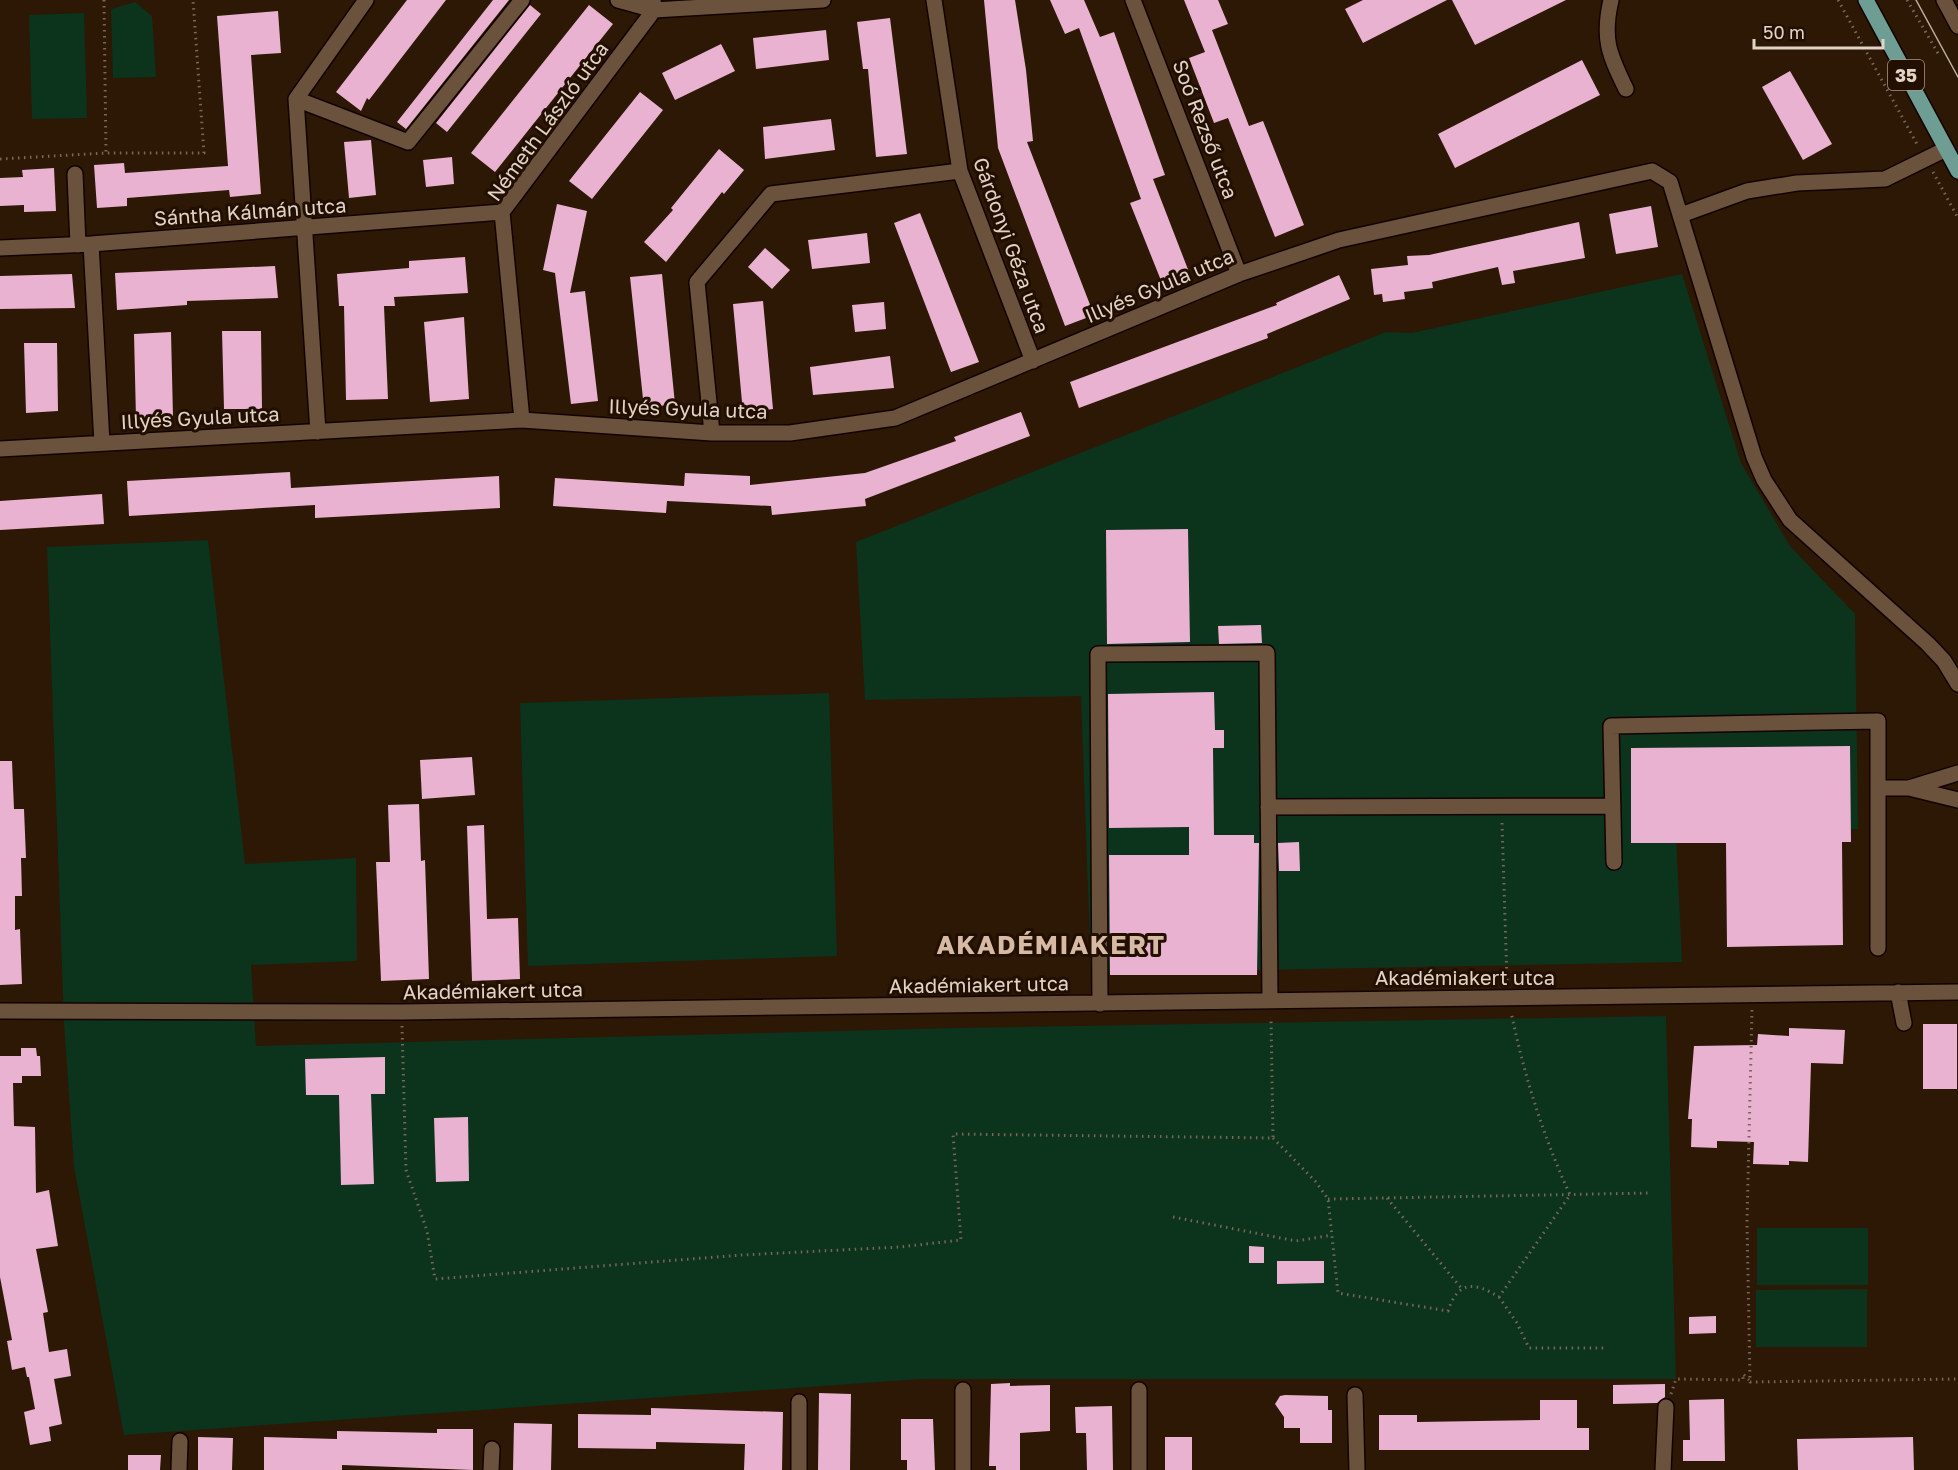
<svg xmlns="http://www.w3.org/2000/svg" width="1958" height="1470" font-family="'Golos Text',sans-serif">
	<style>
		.green { fill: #0c331c }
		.building { fill: #e9b2d1 }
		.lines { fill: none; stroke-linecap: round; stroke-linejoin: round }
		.minor-casing { stroke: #140300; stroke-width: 18 }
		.major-casing { stroke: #140300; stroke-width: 18 }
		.path { stroke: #796758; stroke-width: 3; stroke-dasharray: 1.5 4.5; stroke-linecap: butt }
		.minor { stroke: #6a523d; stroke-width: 15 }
		.major { stroke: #6e9e93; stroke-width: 15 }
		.tram { stroke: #bdada0; stroke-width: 1.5 }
		.labels { text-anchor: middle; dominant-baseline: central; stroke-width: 6; stroke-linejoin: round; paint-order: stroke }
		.shield { fill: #220f00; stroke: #a8988c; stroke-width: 1.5 }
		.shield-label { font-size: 18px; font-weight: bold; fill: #e2d3c8 }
		.street-label { font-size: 20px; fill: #e2d3c8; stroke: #220f00 }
		.district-label { font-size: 26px; font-weight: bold; letter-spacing: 1.5px; fill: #d6baa3; stroke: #220f00 }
	</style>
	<rect width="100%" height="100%" fill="#2c1805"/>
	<path class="green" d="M 135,2 L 152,16 L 156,77 L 113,78 L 111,9 Z
		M 84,13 L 87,118 L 32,119 L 29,15 Z
		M 1682,274 L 1741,463 L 1790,546 L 1855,614 L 1858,829 L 1676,833 L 1682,962 L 1091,973 L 1081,696 L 865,700 L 856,542 L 1386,332 L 1412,333 Z
		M 208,540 L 245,864 L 356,858 L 357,961 L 251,965 L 256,1046 L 956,1028 L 1666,1016 L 1676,1379 L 921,1379 L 124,1435 L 74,1167 L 64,1022 L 47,547 Z
		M 829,693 L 837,956 L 528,966 L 520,703 Z
		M 1757,1228 L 1868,1228 L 1868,1285 L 1757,1285 Z
		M 1867,1289 L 1867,1347 L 1756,1347 L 1756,1290 Z"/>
	<path class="building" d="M 407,0 L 446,0 L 369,100 L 367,98 L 361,111 L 336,92 Z
		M 493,0 L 509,0 L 406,129 L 397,122 Z
		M 984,0 L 1015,0 L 1026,70 L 1033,141 L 1027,142 L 1094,315 L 1065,326 L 998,148 Z
		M 1050,0 L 1084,0 L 1100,37 L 1114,32 L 1165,175 L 1153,179 L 1189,272 L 1162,283 L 1130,203 L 1141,199 L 1079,28 L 1065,34 Z
		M 1184,0 L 1218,0 L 1228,24 L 1212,30 L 1249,126 L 1263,121 L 1304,225 L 1275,237 L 1228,118 L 1214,123 L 1189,58 L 1205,52 Z
		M 1363,0 L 1447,0 L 1363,43 L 1345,9 Z
		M 1452,0 L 1566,0 L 1475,45 Z
		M 530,5 L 541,14 L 447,132 L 436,123 Z
		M 589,5 L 613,24 L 495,172 L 471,153 Z
		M 278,11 L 281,53 L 251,55 L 261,194 L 230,197 L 229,190 L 127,198 L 127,206 L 97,208 L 94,165 L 124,163 L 125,173 L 228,166 L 217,16 Z
		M 890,18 L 907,154 L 876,157 L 868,69 L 863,69 L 857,22 Z
		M 826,30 L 829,60 L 756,69 L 753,38 Z
		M 721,44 L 735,71 L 675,100 L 662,73 Z
		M 1582,60 L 1600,95 L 1455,168 L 1438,134 Z
		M 1790,71 L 1832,144 L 1803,160 L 1762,87 Z
		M 640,92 L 663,110 L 592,199 L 569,181 Z
		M 831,119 L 835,150 L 765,159 L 763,127 Z
		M 371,140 L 376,195 L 349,198 L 344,142 Z
		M 719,149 L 744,170 L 724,194 L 722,192 L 666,262 L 644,242 L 673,210 L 671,208 Z
		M 452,157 L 454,184 L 426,187 L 423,160 Z
		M 54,168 L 56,211 L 24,212 L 24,205 L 0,206 L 0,178 L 23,177 L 22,170 Z
		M 557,204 L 587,211 L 570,293 L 585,291 L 598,401 L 571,404 L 555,273 L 543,270 Z
		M 1651,206 L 1658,247 L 1616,254 L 1609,214 Z
		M 920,213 L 979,362 L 951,372 L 894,223 Z
		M 1579,222 L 1585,258 L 1513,271 L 1515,283 L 1502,285 L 1498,267 L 1432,282 L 1433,288 L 1404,292 L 1405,299 L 1383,302 L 1382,294 L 1374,295 L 1371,269 L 1408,265 L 1407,256 L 1429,255 Z
		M 867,233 L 870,263 L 812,269 L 808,240 Z
		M 765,248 L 790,270 L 772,289 L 748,267 Z
		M 465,257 L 468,293 L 394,297 L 395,306 L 384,306 L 388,399 L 346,400 L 344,306 L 339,306 L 337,274 L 409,268 L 409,261 Z
		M 275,266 L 278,298 L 187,301 L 187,305 L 117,310 L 115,273 Z
		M 72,274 L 75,308 L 0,309 L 0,276 Z
		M 662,274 L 675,404 L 644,408 L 630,277 Z
		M 1339,275 L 1350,299 L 1267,334 L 1268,338 L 1079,408 L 1070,382 L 1277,305 L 1276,303 Z
		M 763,301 L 773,409 L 743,413 L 733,304 Z
		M 884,302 L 886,329 L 855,332 L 852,305 Z
		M 464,317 L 469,399 L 430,402 L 424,322 Z
		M 222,331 L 261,331 L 262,409 L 224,409 Z
		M 171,332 L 173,417 L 136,419 L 134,334 Z
		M 24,343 L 57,343 L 58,411 L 26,413 Z
		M 890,356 L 894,388 L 813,395 L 810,367 Z
		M 1021,412 L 1030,436 L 865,499 L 866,506 L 772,515 L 771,506 L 667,501 L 666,513 L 553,506 L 555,478 L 684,486 L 685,473 L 750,476 L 750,485 L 865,473 L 956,441 L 954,437 Z
		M 290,472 L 291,488 L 499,476 L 500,508 L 315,518 L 315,505 L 129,516 L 127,481 Z
		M 102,494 L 104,524 L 0,530 L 0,501 Z
		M 1188,529 L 1190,642 L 1107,644 L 1106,530 Z
		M 1261,625 L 1262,643 L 1219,644 L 1218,626 Z
		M 1214,692 L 1215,730 L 1224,730 L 1224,748 L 1213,748 L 1214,835 L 1254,835 L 1254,843 L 1259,843 L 1257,975 L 1110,975 L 1109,855 L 1189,855 L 1189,827 L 1109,828 L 1108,694 Z
		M 1850,746 L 1851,842 L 1842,842 L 1843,945 L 1727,947 L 1726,843 L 1631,843 L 1631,748 Z
		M 472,757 L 475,795 L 422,799 L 420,760 Z
		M 0,761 L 12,761 L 14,809 L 24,809 L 26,858 L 21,858 L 22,896 L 15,896 L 15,930 L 20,929 L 22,984 L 0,985 Z
		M 419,804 L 421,861 L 425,860 L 429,979 L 381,981 L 376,862 L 390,862 L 388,805 Z
		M 484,825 L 487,919 L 518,918 L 520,979 L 472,981 L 467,826 Z
		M 1299,842 L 1300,871 L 1279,871 L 1278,843 Z
		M 1923,1024 L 1957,1024 L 1957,1089 L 1923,1089 Z
		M 1789,1028 L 1845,1030 L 1843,1064 L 1811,1063 L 1808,1162 L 1789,1161 L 1789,1165 L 1753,1164 L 1754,1142 L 1717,1141 L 1717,1148 L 1691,1147 L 1692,1119 L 1688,1119 L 1694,1046 L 1757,1045 L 1758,1034 L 1789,1036 Z
		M 21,1048 L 36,1048 L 37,1056 L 40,1056 L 41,1076 L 22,1076 L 22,1083 L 13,1083 L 14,1126 L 35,1127 L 36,1193 L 49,1190 L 58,1246 L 36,1249 L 48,1312 L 43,1313 L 49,1352 L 67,1349 L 71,1376 L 54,1379 L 62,1424 L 49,1427 L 51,1441 L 30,1445 L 24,1412 L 35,1409 L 29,1377 L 27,1377 L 25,1367 L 12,1370 L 7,1341 L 12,1340 L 0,1277 L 0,1056 L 21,1056 Z
		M 385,1057 L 385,1094 L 371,1094 L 374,1184 L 341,1185 L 339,1095 L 306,1095 L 305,1059 Z
		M 468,1117 L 469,1181 L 436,1182 L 434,1118 Z
		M 1249,1246 L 1264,1247 L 1264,1263 L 1249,1263 Z
		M 1277,1261 L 1324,1261 L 1324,1283 L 1277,1284 Z
		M 1716,1316 L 1716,1333 L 1689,1334 L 1689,1317 Z
		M 1010,1383 L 1010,1386 L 1050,1385 L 1050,1431 L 1020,1433 L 1020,1470 L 996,1470 L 996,1466 L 989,1466 L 991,1384 Z
		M 1665,1384 L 1665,1397 L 1657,1403 L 1613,1404 L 1613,1385 Z
		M 819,1393 L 851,1394 L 850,1470 L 818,1470 Z
		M 1285,1395 L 1328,1396 L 1328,1410 L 1332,1410 L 1332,1443 L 1300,1443 L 1300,1428 L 1284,1428 L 1284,1417 L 1275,1404 L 1280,1396 Z
		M 1724,1399 L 1725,1461 L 1683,1461 L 1683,1440 L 1690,1440 L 1689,1400 Z
		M 1540,1400 L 1577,1400 L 1577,1428 L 1589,1428 L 1589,1450 L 1379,1450 L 1379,1415 L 1417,1415 L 1417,1422 L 1540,1420 Z
		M 1112,1406 L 1113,1470 L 1087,1470 L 1086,1433 L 1076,1433 L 1075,1407 Z
		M 651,1408 L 783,1412 L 782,1470 L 744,1470 L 745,1444 L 656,1442 L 656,1449 L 578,1448 L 578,1414 L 651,1415 Z
		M 901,1419 L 933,1419 L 935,1470 L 907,1470 L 907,1460 L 901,1460 Z
		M 514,1423 L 552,1424 L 551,1470 L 513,1470 Z
		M 437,1429 L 473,1429 L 473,1470 L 342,1465 L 342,1470 L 264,1470 L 264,1437 L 337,1439 L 337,1431 L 437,1433 Z
		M 198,1437 L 233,1438 L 232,1470 L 198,1470 Z
		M 1165,1437 L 1192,1437 L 1192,1470 L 1165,1470 Z
		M 1913,1437 L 1914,1470 L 1798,1470 L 1797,1439 Z
		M 128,1455 L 161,1455 L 160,1470 L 128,1470 Z"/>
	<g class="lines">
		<defs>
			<path id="minor" d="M 618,0 L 654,10 L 823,0
				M 934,0 L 960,171 L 1033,361
				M 1133,0 L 1239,274
				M 1611,0 C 1602,39 1609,54 1626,89
				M 1944,0 L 1958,26
				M 296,99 L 408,142 L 522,0
				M 75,174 L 78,245
				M 1681,215 L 1747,191 L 1797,183 L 1885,179 L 1946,149
				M 91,244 L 102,443
				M 0,248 L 91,244 L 502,212
				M 522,420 L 502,212 L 654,10 L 653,0
				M 318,432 L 296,99 L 366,0
				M 712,433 L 697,282 L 771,194 L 960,171
				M 0,449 L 522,420 L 712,433 L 790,433 L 895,418 L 1239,274 L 1339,240 L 1652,171 L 1670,182 L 1754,457 L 1764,480 L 1790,520 L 1928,644 L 1944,661 L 1958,684
				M 1878,788 L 1909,788 L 1958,800
				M 1909,788 L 1958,773
				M 1268,807 L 1613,806
				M 1614,862 L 1611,726 L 1878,721 L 1878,948
				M 1898,992 L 1904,1023
				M 1100,1004 L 1098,654 L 1267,653 L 1270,1000
				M 0,1011 L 401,1012 L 1958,992
				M 1355,1395 L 1357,1470
				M 179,1470 L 180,1441
				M 491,1470 L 492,1449
				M 799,1470 L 799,1402
				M 963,1470 L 963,1390
				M 1139,1470 L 1139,1390
				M 1663,1470 L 1666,1407"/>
			<path id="major" d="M 1866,0 L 1958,171"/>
		</defs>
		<use href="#minor" class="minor-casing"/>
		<use href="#major" class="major-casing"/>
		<path class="path" d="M 104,0 L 106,153
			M 1838,0 L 1918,146
			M 1907,0 L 1939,55
			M 0,159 L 106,153 L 204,153 L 193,0
			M 1933,172 L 1958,218
			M 1502,823 L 1507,981
			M 1752,1010 L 1747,1222 L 1750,1382 L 1958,1379
			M 402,1026 L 406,1170 L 427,1231 L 435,1279 L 742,1255 L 900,1247 L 961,1240 L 953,1134 L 1273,1138 L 1271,1017
			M 1273,1138 L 1316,1182 L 1328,1199 L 1338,1293 L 1448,1311 C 1458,1280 1475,1282 1499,1297 L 1570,1195 C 1542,1133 1525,1078 1511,1012
			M 1387,1198 L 1462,1289
			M 1328,1199 L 1651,1193
			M 1173,1217 L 1296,1241 L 1332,1235
			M 1499,1297 L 1517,1323 L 1529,1348 L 1604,1348
			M 1671,1394 L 1676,1379 L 1743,1380 L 1743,1374 L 1749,1380"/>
		<use href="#minor" class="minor"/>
		<use href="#major" class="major"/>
		<path class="tram" d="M 1916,0 L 1958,77"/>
	</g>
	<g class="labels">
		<rect class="shield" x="1888" y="60" width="36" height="30" rx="4.5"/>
		<g class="shield-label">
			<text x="1906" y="75">35</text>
		</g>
		<g class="street-label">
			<text transform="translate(547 121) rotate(-54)">Németh László utca</text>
			<text transform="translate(1206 129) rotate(69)">Soó Rezső utca</text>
			<text transform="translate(250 211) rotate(-4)">Sántha Kálmán utca</text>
			<text transform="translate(1012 245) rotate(70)">Gárdonyi Géza utca</text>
			<text transform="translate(1159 285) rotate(-23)">Illyés Gyula utca</text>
			<text transform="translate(688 408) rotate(2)">Illyés Gyula utca</text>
			<text transform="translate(200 417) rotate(-3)">Illyés Gyula utca</text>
			<text x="1465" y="977">Akadémiakert utca</text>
			<text transform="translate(979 984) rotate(-1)">Akadémiakert utca</text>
			<text transform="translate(493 990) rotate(-1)">Akadémiakert utca</text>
		</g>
		<g class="district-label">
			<text x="1051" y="944">AKADÉMIAKERT</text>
		</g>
	</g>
	<path d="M1754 39v9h129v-9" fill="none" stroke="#e2d3c8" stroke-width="3"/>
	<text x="1763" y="39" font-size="18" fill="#e2d3c8" stroke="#220f00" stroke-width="4.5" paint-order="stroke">50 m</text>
</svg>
